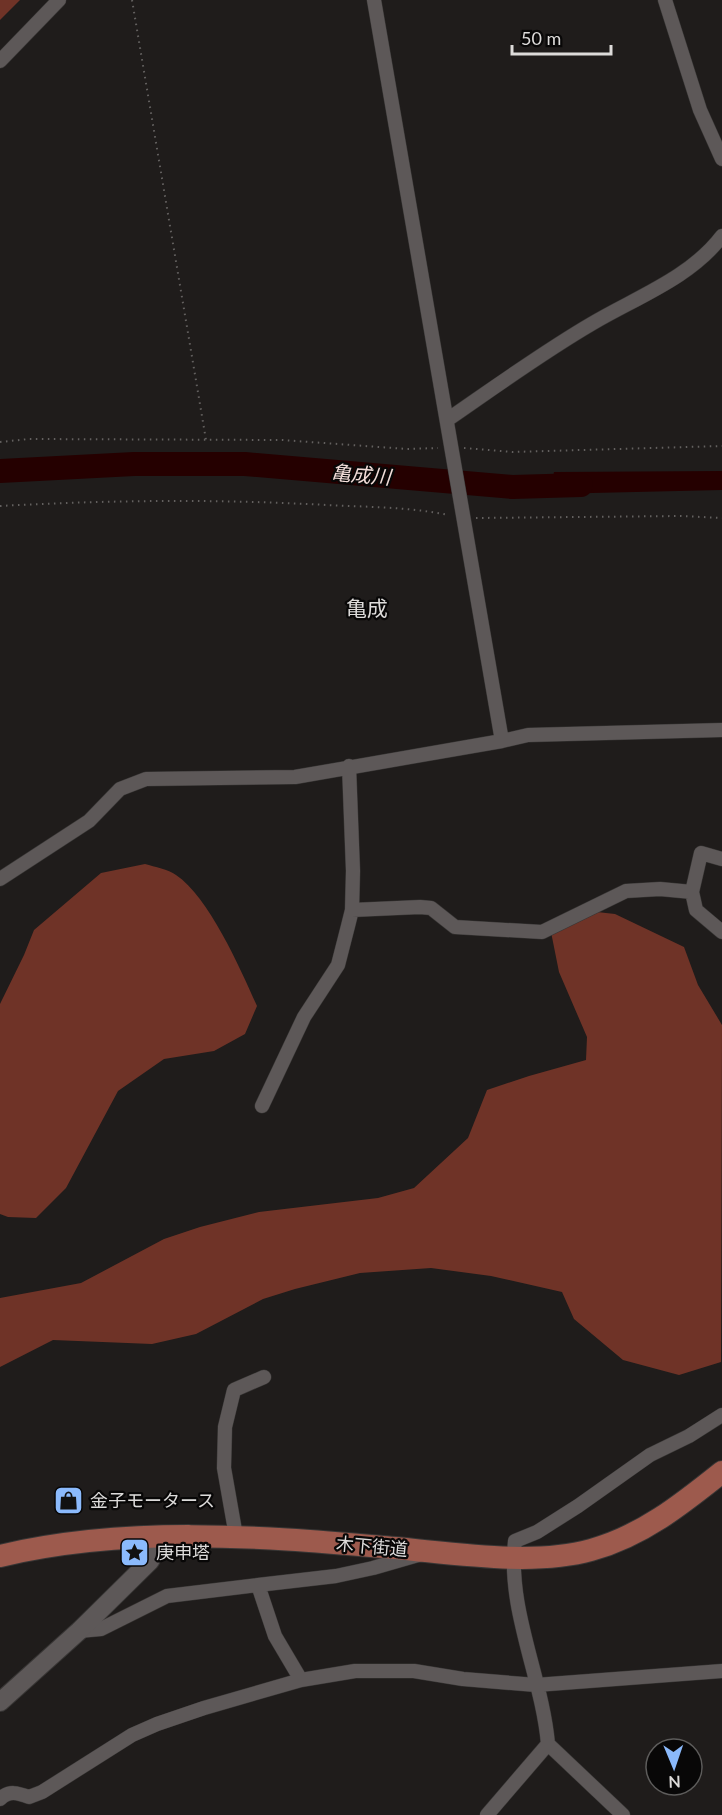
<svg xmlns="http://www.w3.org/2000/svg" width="722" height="1815" font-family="Lato,'Noto Sans JP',sans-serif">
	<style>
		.forest { fill: #6f3327 }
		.water { fill: #250000 }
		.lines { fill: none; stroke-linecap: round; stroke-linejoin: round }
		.river { stroke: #250000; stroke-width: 24 }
		.minor-casing { stroke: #383635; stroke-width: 15 }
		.tertiary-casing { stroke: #383635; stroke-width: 20 }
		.primary-casing { stroke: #383635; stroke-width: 24 }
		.path { stroke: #63605f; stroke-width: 2; stroke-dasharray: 1.5 4.5; stroke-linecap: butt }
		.minor { stroke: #5d5858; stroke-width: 14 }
		.tertiary { stroke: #5d5858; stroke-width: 18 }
		.primary { stroke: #9d5a4d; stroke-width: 22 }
		.labels { text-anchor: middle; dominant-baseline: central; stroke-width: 4.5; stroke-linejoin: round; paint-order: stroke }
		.poi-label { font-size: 18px; fill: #dddbda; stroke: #080707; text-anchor: start }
		.street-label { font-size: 18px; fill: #dddbda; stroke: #080707 }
		.water-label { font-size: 20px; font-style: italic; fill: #f2ddd9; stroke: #080707 }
		.quarter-label { font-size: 21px; fill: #dddbda; stroke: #080707 }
	</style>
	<rect width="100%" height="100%" fill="#1f1c1b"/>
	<path class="forest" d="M 0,0 L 20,0 L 0,20 Z
		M 145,864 C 155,867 168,869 176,875 C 209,897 241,970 257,1006 L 245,1034 L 214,1051 L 164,1059 L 118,1091 L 66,1188 L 36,1218 L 8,1217 L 0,1214 L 0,1004 L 24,955 L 34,930 L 101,873 Z
		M 588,911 L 615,914 L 684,947 L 698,985 L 722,1025 L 721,1362 L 679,1375 L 623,1360 L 574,1319 L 562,1292 L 491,1276 L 431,1268 L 360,1273 L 295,1289 L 263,1299 L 196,1334 L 152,1344 L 53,1340 L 0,1367 L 0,1298 L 81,1283 L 164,1239 L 200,1227 L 259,1212 L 378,1198 L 414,1188 L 468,1138 L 487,1090 L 529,1076 L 586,1060 L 587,1037 L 559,972 L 550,927 Z"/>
	<path class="water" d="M 722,471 L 722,490 L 549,494 L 554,472 Z"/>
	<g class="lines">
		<path class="river" d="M 0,471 L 134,464 L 245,464 L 512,487 L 581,485"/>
		<defs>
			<path id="minor" d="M 374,0 L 502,741
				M 665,0 L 700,110 L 722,159
				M 0,61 L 59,0
				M 447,420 C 495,387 543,352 593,323 C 637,297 690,278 722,236
				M 722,859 L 701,853 L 692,892 L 696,910 L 722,932
				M 0,879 L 89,821 L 120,789 L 146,779 L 295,777 L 502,741 L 528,735 L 722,730
				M 352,910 L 420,907 L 431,908 L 455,927 L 542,932 L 626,891 L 660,889 L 692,892
				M 262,1106 L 304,1017 L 338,965 L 348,926 L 352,910 L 353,871 L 349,766
				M 236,1536 L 224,1468 L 225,1427 L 234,1390 L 264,1377
				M 79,1631 L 101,1629 L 167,1596 L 258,1585
				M 301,1680 L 355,1671 L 414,1671 L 463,1679 L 536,1685 L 722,1671
				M 0,1799 C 9,1790 18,1793 29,1797 L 42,1792 L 132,1735 L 157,1724 L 204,1708 L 301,1680 L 275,1636 L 258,1585 L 336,1576 L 373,1568 L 418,1555
				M 487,1815 L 548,1744
				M 623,1815 L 548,1744 C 542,1676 507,1610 515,1541 L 537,1532 L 578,1506 L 650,1455 L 689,1436 L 722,1415"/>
			<path id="tertiary" d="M 0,1702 L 79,1631 L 150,1561 L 163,1537"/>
			<path id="primary" d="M 0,1556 C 127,1526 255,1536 383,1547 C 447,1552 530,1567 591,1550 C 642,1536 682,1504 722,1472"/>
		</defs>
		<use href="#minor" class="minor-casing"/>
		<use href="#tertiary" class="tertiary-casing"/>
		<use href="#primary" class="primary-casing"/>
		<path class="path" d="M 132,0 L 206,440
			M 0,442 L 29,439 L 282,440 L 407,449 L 438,448
			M 464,448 L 512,452 L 722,446
			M 0,506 C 109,500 218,499 327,505 C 368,507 409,507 449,515
			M 476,518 L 681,516 L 722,518"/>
		<use href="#minor" class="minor"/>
		<use href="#tertiary" class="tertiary"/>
		<use href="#primary" class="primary"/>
	</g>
	<defs>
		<symbol id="shop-square" viewBox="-11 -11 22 22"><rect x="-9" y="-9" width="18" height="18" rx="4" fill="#8bbafc" stroke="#080707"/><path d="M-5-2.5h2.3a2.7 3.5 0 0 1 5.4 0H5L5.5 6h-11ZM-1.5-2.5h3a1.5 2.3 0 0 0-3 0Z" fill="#111"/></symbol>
		<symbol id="sight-square" viewBox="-11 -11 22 22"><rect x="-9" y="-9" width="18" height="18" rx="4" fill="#8bbafc" stroke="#080707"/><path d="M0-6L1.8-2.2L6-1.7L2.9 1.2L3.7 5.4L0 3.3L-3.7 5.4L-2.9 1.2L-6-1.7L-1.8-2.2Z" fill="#111"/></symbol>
	</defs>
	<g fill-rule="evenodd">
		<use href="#shop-square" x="52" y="1484" width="33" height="33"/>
		<use href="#sight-square" x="118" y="1536" width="33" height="33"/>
	</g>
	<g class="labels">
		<g class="poi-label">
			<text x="90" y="1500">金子モータース</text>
			<text x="156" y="1552">庚申塔</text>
		</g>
		<g class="street-label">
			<text transform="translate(372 1546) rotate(5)">木下街道</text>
		</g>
		<g class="water-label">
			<text transform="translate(361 474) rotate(5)">亀成川</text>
		</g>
		<g class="quarter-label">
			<text x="367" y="607">亀成</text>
		</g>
	</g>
	<g transform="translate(674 1767) rotate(178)"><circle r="28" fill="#080707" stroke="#5d5c5b" stroke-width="1.5"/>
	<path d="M0-4.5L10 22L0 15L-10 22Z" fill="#8bbafc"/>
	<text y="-9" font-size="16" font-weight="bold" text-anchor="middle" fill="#dddbda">N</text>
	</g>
	<path d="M512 45v9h99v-9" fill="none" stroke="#dddbda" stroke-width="3"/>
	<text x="521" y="45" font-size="18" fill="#dddbda" stroke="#080707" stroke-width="4.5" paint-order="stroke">50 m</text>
</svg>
